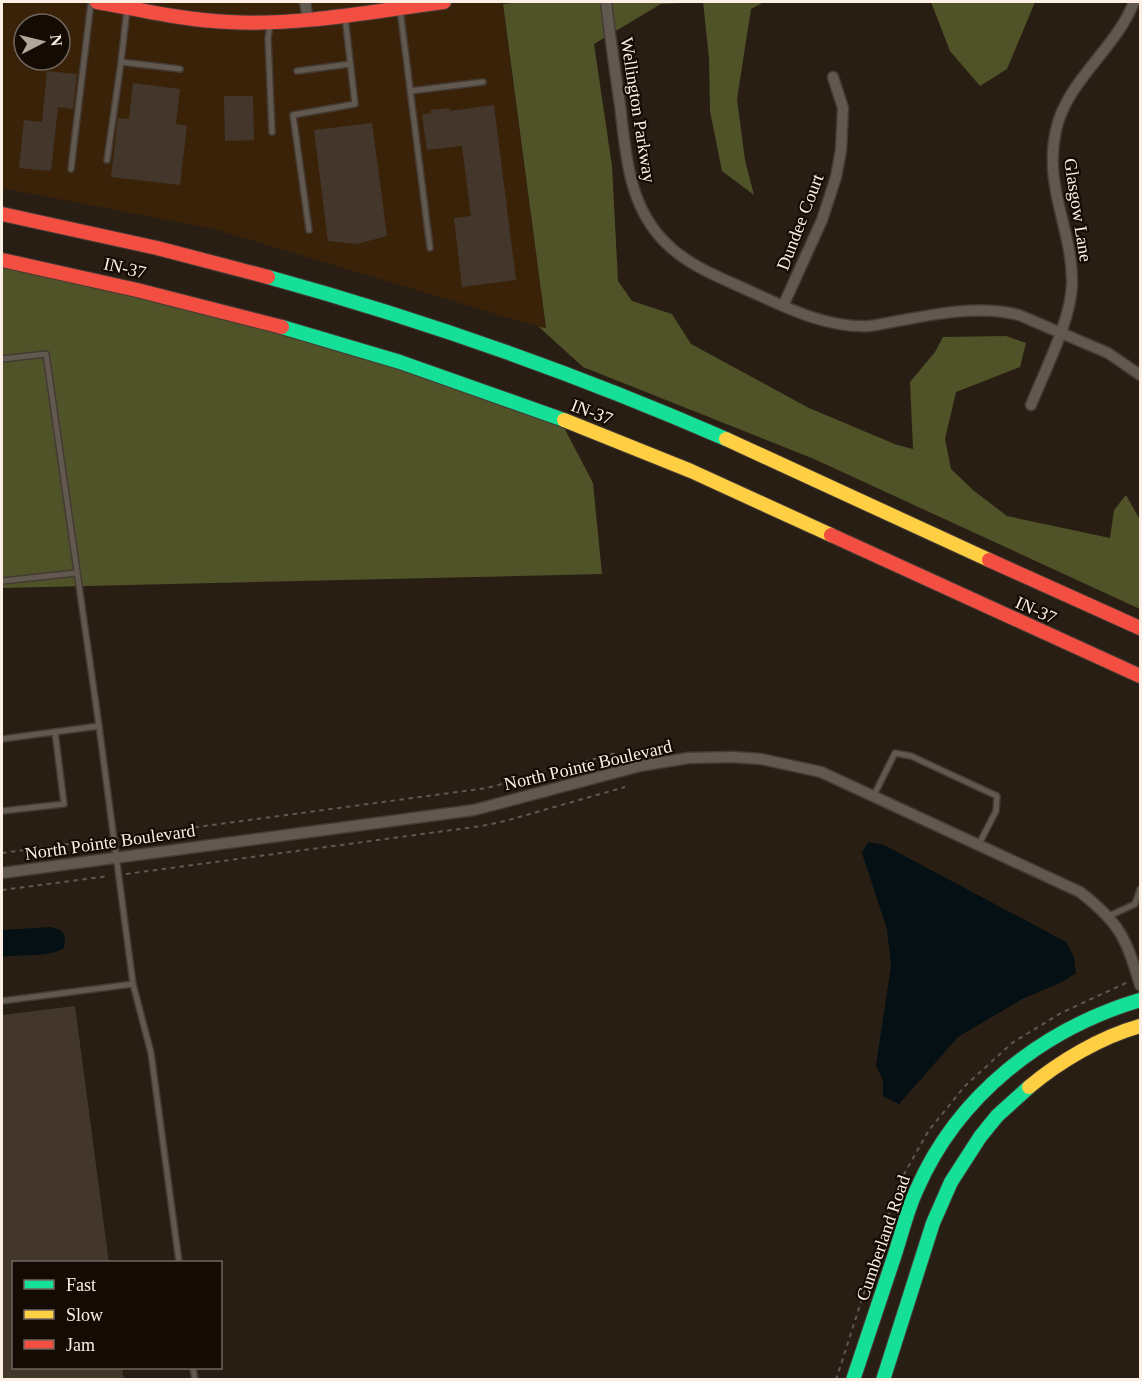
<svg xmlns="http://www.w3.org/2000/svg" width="1142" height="1381" font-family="Georgia,serif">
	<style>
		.built { fill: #3a2209; fill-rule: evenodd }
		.forest { fill: #505228 }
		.water { fill: #041013 }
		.building { fill: #43372c }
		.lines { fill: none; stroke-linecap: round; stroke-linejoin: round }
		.lane-casing { stroke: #443b34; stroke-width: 8 }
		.street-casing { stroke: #443b34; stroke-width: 13 }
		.fast-casing { stroke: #443b34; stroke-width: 16 }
		.slow-casing { stroke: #443b34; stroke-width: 16 }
		.jam-casing { stroke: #443b34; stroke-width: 16 }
		.path { stroke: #60584f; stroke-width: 2; stroke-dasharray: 4.5 4.5; stroke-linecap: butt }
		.lane { stroke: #61584f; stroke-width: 5 }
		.street { stroke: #61584f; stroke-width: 10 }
		.fast { stroke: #16e098; stroke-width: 14 }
		.slow { stroke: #ffcf43; stroke-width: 14 }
		.jam { stroke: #f24e42; stroke-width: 14 }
		.labels { text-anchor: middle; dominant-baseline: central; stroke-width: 4.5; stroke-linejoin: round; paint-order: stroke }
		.street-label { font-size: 18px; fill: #fdefe3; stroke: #140b04 }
	</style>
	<rect width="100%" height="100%" fill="#291e13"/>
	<path class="built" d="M 2,2 L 502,2 L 546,329 L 214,229 L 2,188 ZM 24,24 L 60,24 L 60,60 L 24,60 Z"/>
	<path class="forest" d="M 522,2 L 764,2 L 751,9 L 737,99 L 745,160 L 754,195 L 722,171 L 710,111 L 709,58 L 703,2 L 661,4 L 594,44 L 612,166 L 618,281 L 632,301 L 672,314 L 691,344 L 809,408 L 897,445 L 913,449 L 910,382 L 935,352 L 943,337 L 1006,336 L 1026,343 L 1020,367 L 956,392 L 945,439 L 951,469 L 973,490 L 1007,516 L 1110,538 L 1114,510 L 1126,495 L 1140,520 L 1140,609 L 814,459 L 583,367 L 539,327 L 546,328 L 503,4 Z
		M 931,2 L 1035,2 L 1007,69 L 980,86 L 950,51 Z
		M 2,267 L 188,302 L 559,418 L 593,483 L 602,574 L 2,588 Z"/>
	<path class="water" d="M 868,842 L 884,845 L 1066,942 L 1074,957 L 1076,973 L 1062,982 L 1022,999 L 958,1037 L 899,1104 L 883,1096 L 883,1081 L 876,1065 L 891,966 L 887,929 L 862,853 Z
		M 51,927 L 61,930 L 65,936 L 64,948 C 48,958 21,954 2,957 L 2,930 Z"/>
	<path class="building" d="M 47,71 L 77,74 L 73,109 L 58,107 L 51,171 L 19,168 L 24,120 L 42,122 Z
		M 133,83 L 180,89 L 176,124 L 187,126 L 180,185 L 111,177 L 118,118 L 129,119 Z
		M 224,96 L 253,96 L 254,140 L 225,141 Z
		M 494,105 L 516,280 L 462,287 L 454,218 L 471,216 L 462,146 L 427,150 L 422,115 L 431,113 L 431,110 L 449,108 L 450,111 Z
		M 372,123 L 387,236 L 357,244 L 328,241 L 314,130 Z
		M 75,1006 L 109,1263 L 14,1263 L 14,1368 L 122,1368 L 124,1380 L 2,1380 L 2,1015 Z"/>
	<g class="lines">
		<defs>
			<path id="lane" d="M 127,9 L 121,62 L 180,69
				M 400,9 L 430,248
				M 270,25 L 268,38 L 272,132
				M 297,71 L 350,64
				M 410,91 L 483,82
				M 107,160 L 121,62
				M 71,169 L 91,2
				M 309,230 L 293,115 L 355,104 L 345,17
				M 2,359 L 46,354 L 99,726 L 133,984 L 151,1053 L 179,1262
				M 2,581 L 76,573
				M 2,739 L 99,726
				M 874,795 L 895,753 L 911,756 L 997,796 L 996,811 L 979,844
				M 2,811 L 64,804 L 55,732
				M 1109,916 L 1135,904 L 1140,889
				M 2,1001 L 133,984
				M 193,1368 L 195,1380"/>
			<path id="street" d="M 305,2 L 308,20
				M 606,2 C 610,36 615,71 620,105 C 626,154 628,207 667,244 C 690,267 724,279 754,293 C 791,310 828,328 870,326 C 919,318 970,303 1019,315 L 1108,353 L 1140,375
				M 783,306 L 822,220 L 836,177 L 841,150 L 843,108 L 833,77
				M 1031,405 C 1045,370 1071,320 1072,284 C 1073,230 1043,187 1056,130 C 1067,80 1116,49 1134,2
				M 2,873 L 474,810 L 640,766 L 688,758 L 732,757 L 761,759 L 821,772 L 1080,892 C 1120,923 1126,938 1140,985"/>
			<path id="fast" d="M 268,277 C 424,320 577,374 726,439
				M 282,327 L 400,362 L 564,420
				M 853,1380 C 867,1338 881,1296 895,1254 C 902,1233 907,1210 917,1189 C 958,1095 1043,1029 1140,1000
				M 883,1380 L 933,1223 L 951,1182 L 980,1137 L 997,1116 L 1029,1087"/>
			<path id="slow" d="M 564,420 L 691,471 L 831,535
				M 726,439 L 989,560
				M 1029,1087 C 1060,1061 1101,1037 1140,1026"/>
			<path id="jam" d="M 97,2 C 141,10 184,20 229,22 C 301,26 373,11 444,2
				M 2,214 L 157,248 L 268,277
				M 2,260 L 137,290 L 282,327
				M 831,535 L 1140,676
				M 989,560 L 1140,628"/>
		</defs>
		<use href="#lane" class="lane-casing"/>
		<use href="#street" class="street-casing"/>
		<use href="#fast" class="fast-casing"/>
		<use href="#slow" class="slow-casing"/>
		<use href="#jam" class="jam-casing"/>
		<path class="path" d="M 123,837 L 487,788 L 616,753
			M 2,853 L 106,839
			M 126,874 L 482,826 L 505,821 L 625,787
			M 2,890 L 109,876
			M 836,1380 L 899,1183 L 929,1130 L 965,1086 L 1012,1043 L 1061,1013 L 1128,982"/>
		<use href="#lane" class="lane"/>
		<use href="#street" class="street"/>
		<use href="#fast" class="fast"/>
		<use href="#slow" class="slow"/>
		<use href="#jam" class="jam"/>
	</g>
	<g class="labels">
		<g class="street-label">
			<text transform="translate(638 110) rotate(81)">Wellington Parkway</text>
			<text transform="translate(1078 210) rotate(81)">Glasgow Lane</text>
			<text transform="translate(800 222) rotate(-69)">Dundee Court</text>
			<text transform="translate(125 268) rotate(13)">IN-37</text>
			<text transform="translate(592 412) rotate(21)">IN-37</text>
			<text transform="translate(1036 610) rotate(24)">IN-37</text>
			<text transform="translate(588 765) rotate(-13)">North Pointe Boulevard</text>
			<text transform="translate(110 842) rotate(-8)">North Pointe Boulevard</text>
			<text transform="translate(883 1238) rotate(-71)">Cumberland Road</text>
		</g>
	</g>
	<rect width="1142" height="1381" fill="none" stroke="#fdefe3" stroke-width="6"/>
	<rect x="12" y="1261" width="210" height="108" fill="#140b04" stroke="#71665d" stroke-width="1.5"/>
	<rect x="24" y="1280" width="30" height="9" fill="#16e098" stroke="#71665d" stroke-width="1.5"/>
	<text x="66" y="1291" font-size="18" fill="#fdefe3">Fast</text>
	<rect x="24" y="1310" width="30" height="9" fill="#ffcf43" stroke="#71665d" stroke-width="1.5"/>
	<text x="66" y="1321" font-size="18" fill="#fdefe3">Slow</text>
	<rect x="24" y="1340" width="30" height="9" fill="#f24e42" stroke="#71665d" stroke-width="1.5"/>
	<text x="66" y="1351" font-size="18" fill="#fdefe3">Jam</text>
	<g transform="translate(42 42) rotate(83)"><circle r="28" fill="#140b04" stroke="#71665d" stroke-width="1.5"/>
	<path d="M0-4.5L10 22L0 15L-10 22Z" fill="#b3a69a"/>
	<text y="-9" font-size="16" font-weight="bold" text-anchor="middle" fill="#fdefe3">N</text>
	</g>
</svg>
